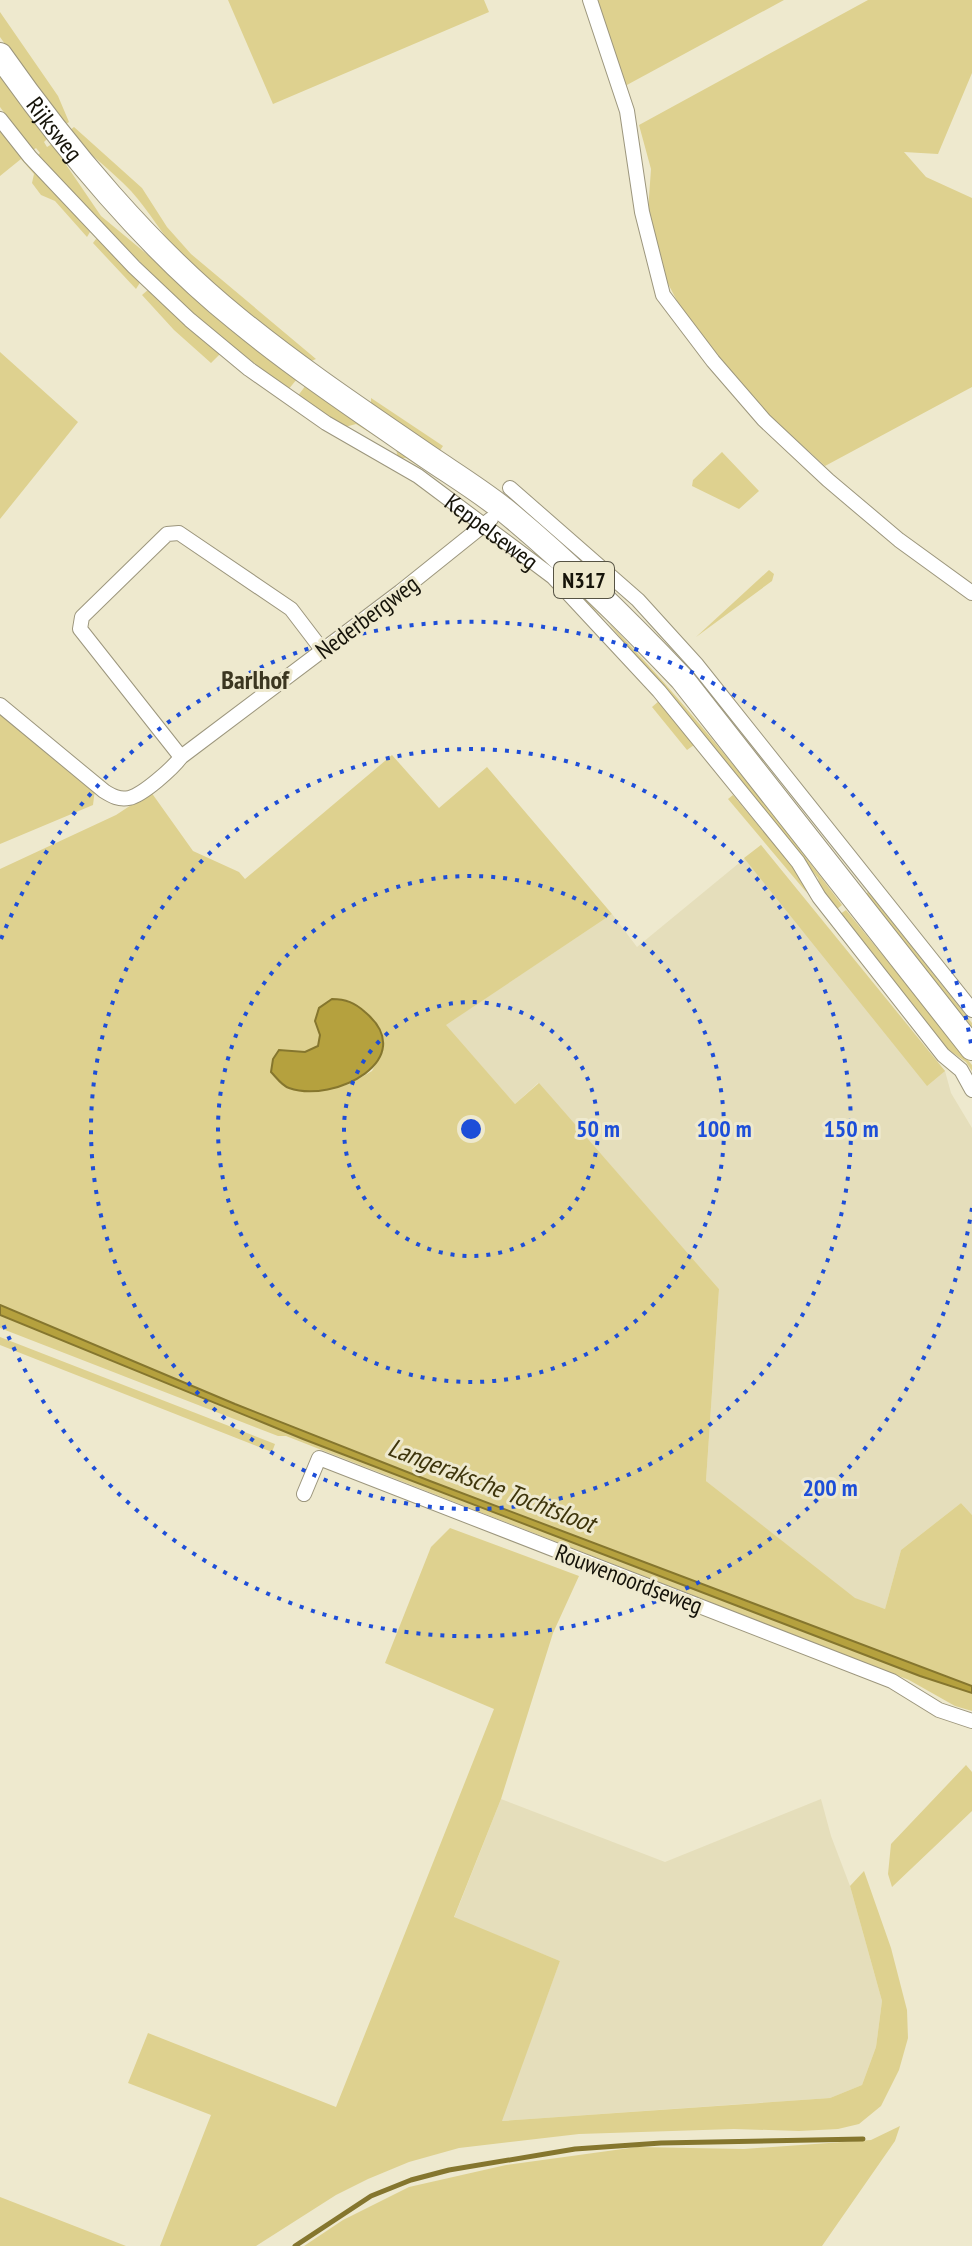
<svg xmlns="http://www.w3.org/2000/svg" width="972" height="2246" font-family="'PT Sans Narrow',sans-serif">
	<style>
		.built { fill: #e5debb }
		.green { fill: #ded18f; fill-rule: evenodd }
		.water { fill: #b5a13e; stroke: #85762e; stroke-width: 2 }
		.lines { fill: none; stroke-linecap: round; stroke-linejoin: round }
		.stream { stroke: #85762e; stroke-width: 5 }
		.street-casing { stroke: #9c967d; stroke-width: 16 }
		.primary-casing { stroke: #9c967d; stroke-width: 26 }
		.street { stroke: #fff; stroke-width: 14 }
		.primary { stroke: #fff; stroke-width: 24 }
		.ring { fill: none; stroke: #1d4ed8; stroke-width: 4; stroke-dasharray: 4 8 }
		.labels { text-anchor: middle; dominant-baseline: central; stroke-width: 6; stroke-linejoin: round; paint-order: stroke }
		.shield { fill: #eee9ce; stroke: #565344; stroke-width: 2 }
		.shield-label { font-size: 22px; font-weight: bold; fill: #151309 }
		.street-label { font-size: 24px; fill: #151309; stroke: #eee9ce }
		.neighbourhood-label { font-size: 26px; font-weight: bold; fill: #3b3620; stroke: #eee9ce }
		.water-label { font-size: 26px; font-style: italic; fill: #3e350b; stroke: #eee9ce }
		.centre { fill: #1d4ed8; stroke: #eee9ce; stroke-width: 4 }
		.ring-label { font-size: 24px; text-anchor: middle; font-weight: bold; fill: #1d4ed8; stroke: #eee9ce; stroke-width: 6; stroke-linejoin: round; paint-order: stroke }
	</style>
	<rect width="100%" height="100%" fill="#eee9ce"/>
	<path class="built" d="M 761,845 L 945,1071 L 951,1093 L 972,1128 L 972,1515 L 961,1503 L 901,1550 L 885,1609 L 855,1599 L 706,1481 L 719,1289 L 538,1083 L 515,1104 L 445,1025 L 612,914 L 637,947 Z
		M 501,1799 L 665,1862 L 821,1799 L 831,1836 L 850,1886 L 882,2001 L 876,2047 L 862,2085 L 830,2098 L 501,2121 L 560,1961 L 454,1918 Z"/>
	<path class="green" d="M 228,0 L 484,0 L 489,12 L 273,104 Z
		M 598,0 L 784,0 L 625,86 Z
		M 868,0 L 972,0 L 972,73 L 938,154 L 904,152 L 926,177 L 972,198 L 972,387 L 825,466 L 738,387 L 687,320 L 664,276 L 648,211 L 651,169 L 639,125 Z
		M 0,12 L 58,96 L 69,122 L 63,126 L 0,37 Z
		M 0,71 L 48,138 L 44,142 L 47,147 L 52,144 L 101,216 L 297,379 L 288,390 L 183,306 L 37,156 L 40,153 L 36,148 L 32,151 L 0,107 Z
		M 0,125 L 90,232 L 87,237 L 55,201 L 41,195 L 32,183 L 34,174 L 21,159 L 0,176 Z
		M 74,127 L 142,188 L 167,227 L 191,254 L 316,359 L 309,362 C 267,329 223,297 185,259 C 164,239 151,213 131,191 C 111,170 88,154 69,131 Z
		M 96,239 L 102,241 L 141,281 L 136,289 L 93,243 Z
		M 149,289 L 220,354 L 211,363 L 174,330 L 142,295 Z
		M 0,352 L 78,422 L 0,519 Z
		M 306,385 L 423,466 L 421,468 L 406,458 L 398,458 L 396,449 L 356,424 L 345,427 L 297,397 Z
		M 371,398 L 443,446 L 439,452 L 377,408 L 371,403 Z
		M 722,452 L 759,491 L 739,509 L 692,486 L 693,480 Z
		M 535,552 C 652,656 747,780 842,905 L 837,909 L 821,890 L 818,878 L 606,620 L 533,554 Z
		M 769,570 L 774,574 L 772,581 L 696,637 Z
		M 659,701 L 694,745 L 687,750 L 652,707 Z
		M 0,710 L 95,789 L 93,805 L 0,844 Z
		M 392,755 L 439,808 L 487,767 L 612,914 L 446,1025 L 515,1104 L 539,1083 L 719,1289 L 706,1481 L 855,1598 L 885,1609 L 901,1550 L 961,1503 L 972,1515 L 972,1686 L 430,1481 L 235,1404 L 0,1305 L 0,869 L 116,815 L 151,792 L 193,851 L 239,872 L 245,879 ZM 319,1008 L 383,1050 L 372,1071 L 350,1084 L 322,1091 L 288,1088 L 271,1072 L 279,1050 L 306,1052 L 318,1046 L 320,1035 L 315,1021 Z
		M 733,795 L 798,873 L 807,893 L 728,799 Z
		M 761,845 L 945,1071 L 927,1086 L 744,858 Z
		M 868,892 L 972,1023 L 972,1031 L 865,895 Z
		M 846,910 L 972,1065 L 972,1071 L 966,1062 L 949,1050 L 840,914 Z
		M 0,1315 L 303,1439 L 920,1676 L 972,1693 L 972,1711 L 955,1706 L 909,1680 L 286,1436 L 278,1436 L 0,1328 Z
		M 0,1337 L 275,1444 L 272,1452 L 0,1345 Z
		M 450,1528 L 579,1576 L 553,1633 L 501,1799 L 454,1917 L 560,1961 L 502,2121 L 830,2098 L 862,2085 L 876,2047 L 882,2001 L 850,1886 L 864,1871 L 891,1948 L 907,2010 L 908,2038 L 899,2070 L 881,2106 L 859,2124 L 838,2129 L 799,2131 L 734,2129 L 579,2134 L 459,2148 L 409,2162 L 368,2179 L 336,2195 L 256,2246 L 160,2246 L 211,2115 L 128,2083 L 148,2033 L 336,2107 L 494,1709 L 385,1663 L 431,1547 Z
		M 966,1765 L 972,1772 L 972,1811 L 892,1887 L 888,1874 L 891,1844 Z
		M 900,2126 L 895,2141 L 822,2246 L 304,2246 L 343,2220 L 409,2187 L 506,2165 L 637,2147 L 744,2149 L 871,2140 Z
		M 0,2197 L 126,2246 L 0,2246 Z"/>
	<path class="water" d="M 332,999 C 346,999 355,1003 365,1012 C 421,1059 334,1104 289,1088 C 282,1086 276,1077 271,1072 L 273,1059 L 279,1050 L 305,1052 L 318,1046 L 320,1035 L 315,1021 L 319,1008 Z
		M 0,1305 L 235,1404 L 430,1481 L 972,1686 L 972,1693 L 920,1676 L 303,1439 L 0,1315 Z"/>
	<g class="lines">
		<path class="stream" d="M 295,2246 L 371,2196 L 411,2180 L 449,2170 L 575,2149 L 661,2143 L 863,2139"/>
		<defs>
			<g id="street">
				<path d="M 590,0 L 627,111 L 642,212 L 663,295 L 713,361 L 764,420 L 828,480 L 899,540 L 972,593"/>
				<path id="s1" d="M 0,119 L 30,157 L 134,267 L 190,320 L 249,369 L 326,423 L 418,476 L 553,577 L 659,691 L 798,862 L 819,897 L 943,1055 L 961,1070 L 972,1090"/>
				<path d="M 510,488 L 638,600 L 697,665 L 972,1010"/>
				<path d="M 0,705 L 104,791 C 112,796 119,800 129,798 C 143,795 173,768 181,757 L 400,592 L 491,519"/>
				<path d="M 181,757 L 80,629 L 82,617 L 167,534 L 179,533 L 291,609 L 323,651"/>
				<path d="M 304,1494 L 319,1458 L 892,1681 L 939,1710 L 972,1721"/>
			</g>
			<g id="primary">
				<path id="s2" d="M 0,55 C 65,148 149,248 237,319 C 298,369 364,413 428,457 C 453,474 479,490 503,509 C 567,561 625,619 682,679 L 972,1048"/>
			</g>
		</defs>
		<use href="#street" class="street-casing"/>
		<use href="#primary" class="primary-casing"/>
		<use href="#street" class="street"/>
		<use href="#primary" class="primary"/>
	</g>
	<g class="ring">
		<circle cx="471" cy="1129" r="127"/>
		<circle cx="471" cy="1129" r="253"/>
		<circle cx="471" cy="1129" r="380"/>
		<path d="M972 1208A507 507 0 0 1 1 1319M1 939A507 507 0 0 1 972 1050"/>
	</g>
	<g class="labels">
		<rect class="shield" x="554" y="562" width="60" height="36" rx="6"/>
		<g class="shield-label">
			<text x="584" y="580">N317</text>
		</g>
		<g class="street-label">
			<text stroke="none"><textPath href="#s2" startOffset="92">Rijksweg</textPath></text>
			<text stroke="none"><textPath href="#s1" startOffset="646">Keppelseweg</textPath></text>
			<text transform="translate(367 617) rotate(-37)">Nederbergweg</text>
			<text transform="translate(629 1579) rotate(21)">Rouwenoordseweg</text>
		</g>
		<g class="neighbourhood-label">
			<text x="255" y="679">Barlhof</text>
		</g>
		<g class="water-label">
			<text transform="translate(492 1485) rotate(21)">Langeraksche Tochtsloot</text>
		</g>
	</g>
	<circle cx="471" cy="1129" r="12" class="centre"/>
	<g class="ring-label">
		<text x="598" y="1137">50 m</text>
		<text x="724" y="1137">100 m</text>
		<text x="851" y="1137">150 m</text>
		<text x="830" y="1496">200 m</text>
	</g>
</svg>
